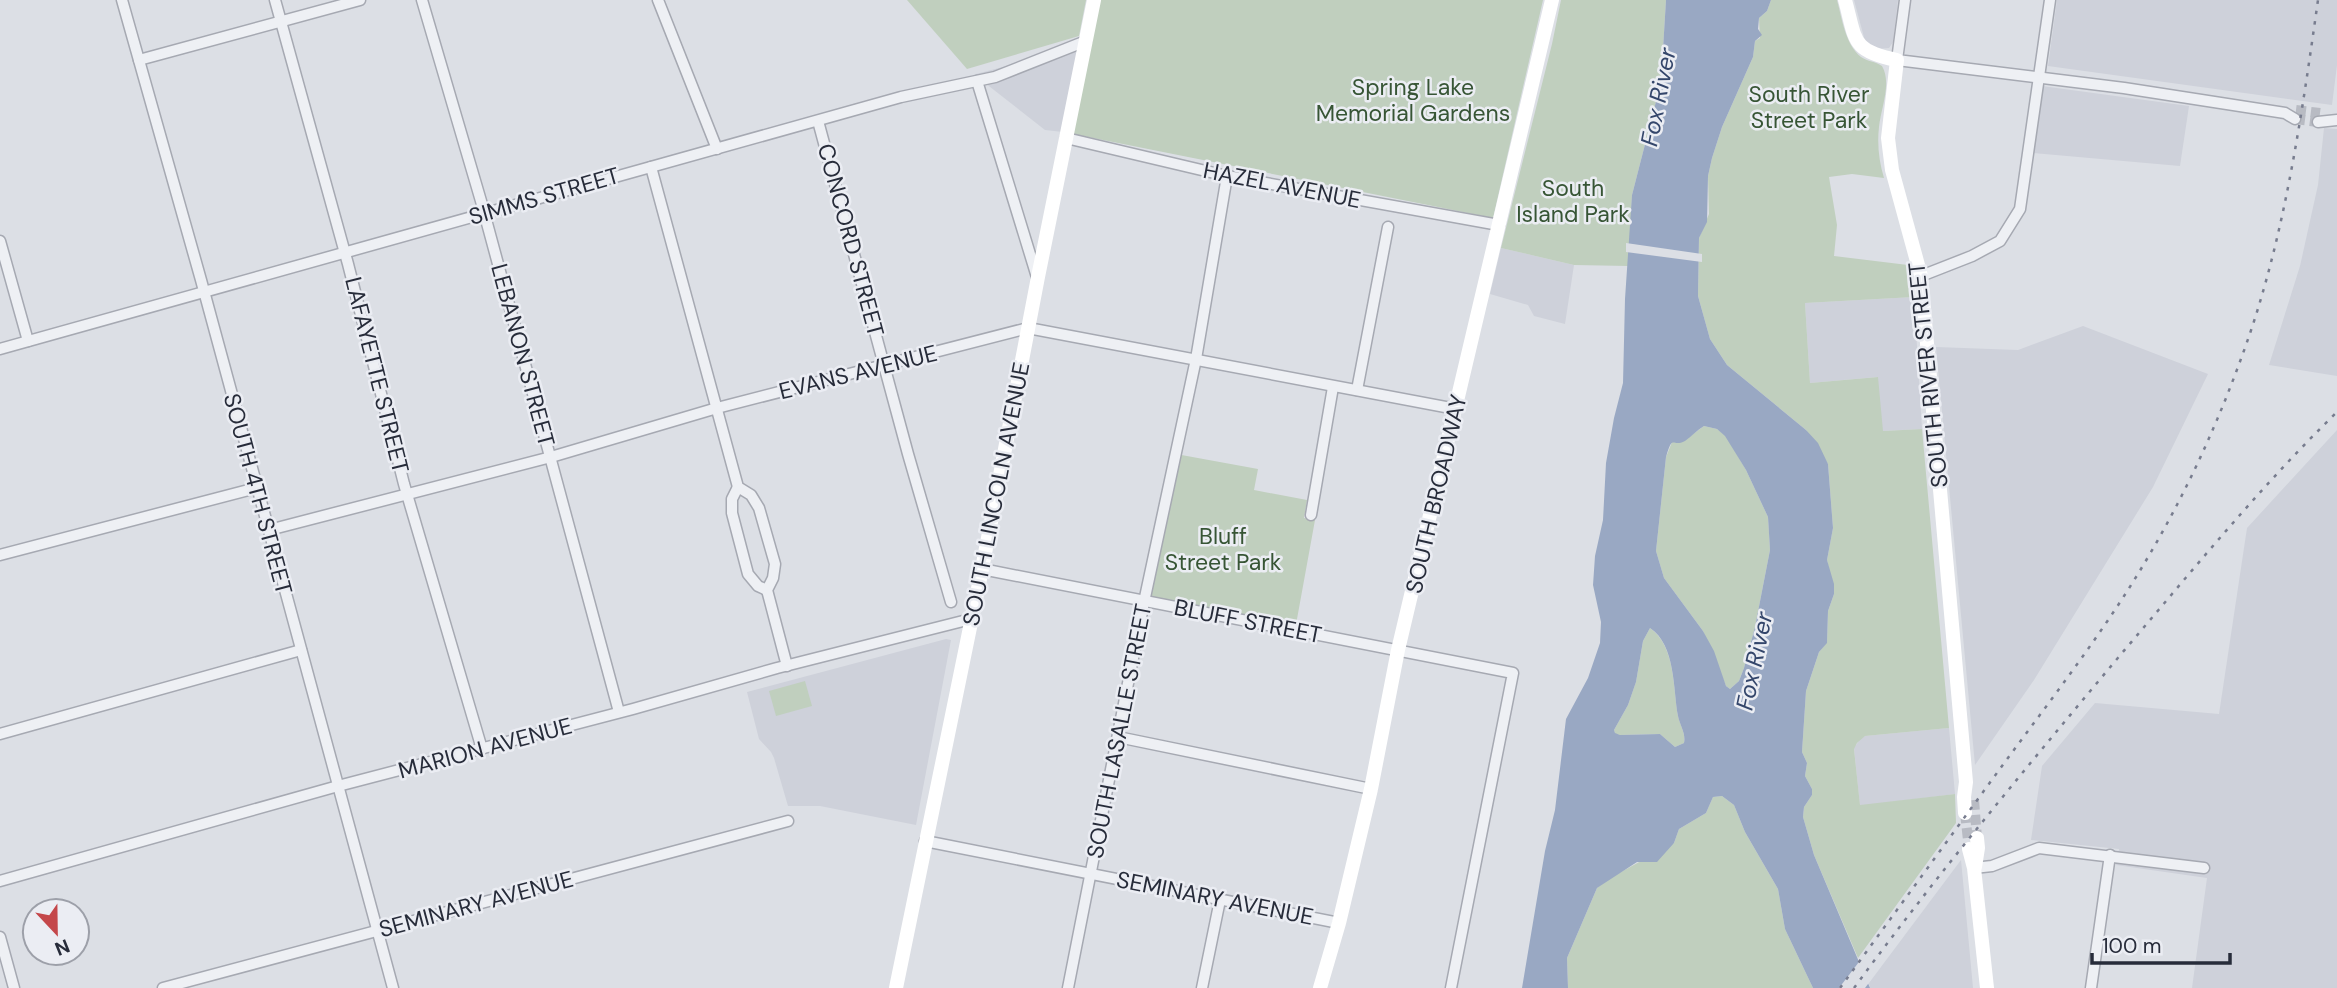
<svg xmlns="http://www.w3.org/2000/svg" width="2337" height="988" viewBox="0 0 2337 988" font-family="'DM Sans',sans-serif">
<rect width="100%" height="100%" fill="#dcdfe5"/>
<!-- built -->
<g fill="#ced1da">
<polygon points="1854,0 1898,0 1893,42 1889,48 1876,49 1865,41"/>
<polygon points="2057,0 2337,0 2337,65 2332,105 2048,66"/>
<polygon points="1082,46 1063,132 1045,130 976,76 976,74"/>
<polygon points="2042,86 2189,106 2180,166 2033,153"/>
<polygon points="2324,128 2337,129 2337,376 2269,365 2300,266 2318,185"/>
<polygon points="1501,248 1574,265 1565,324 1534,316 1528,305 1490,294"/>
<polygon points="1914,297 1922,429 1882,431 1877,377 1810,383 1805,303"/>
<polygon points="2083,326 2208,374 2153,487 2034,680 1975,765 1936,347 2018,350"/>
<polygon points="2337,430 2337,988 2192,988 2207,878 2116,865 2119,849 2031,840 2042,766 2095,703 2219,714 2247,528"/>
<polygon points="946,639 951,640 916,825 820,806 788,806 774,758 771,752 759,739 747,692"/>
<polygon points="1949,728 1955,794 1860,806 1854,748 1861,738 1865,736"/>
<polygon points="1961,860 1973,988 1870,988 1869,983"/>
</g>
<!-- green -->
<g fill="#c0cfbe">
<polygon points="907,0 1086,0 1079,36 967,69"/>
<polygon points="1099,0 1543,0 1493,218 1073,134"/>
<polygon points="1561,0 1666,0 1661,82 1632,195 1629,266 1574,265 1501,248 1552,44"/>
<path d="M1771,0H1837C1842,18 1845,44 1861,57C1868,62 1875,61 1882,66C1892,83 1881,108 1879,127C1877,144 1879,162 1884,178L1852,174L1829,177L1837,225L1834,256L1908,265L1914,297L1805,303L1810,383L1878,377L1883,431L1922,429L1949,728L1865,736L1857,743L1854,749L1860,805L1955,794L1956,823L1858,958L1814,855L1803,817L1804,807L1812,795V789L1805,776L1807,763L1802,752L1806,691L1819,652L1827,642L1828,611L1834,594L1827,560L1833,528L1828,464L1806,430L1727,365L1710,339L1698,296L1699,238L1709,214L1708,176L1712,158L1722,127L1753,57L1755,41L1760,38L1759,18L1767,11Z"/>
<polygon points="1704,426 1717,429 1726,436 1746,470 1768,517 1770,550 1755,627 1744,668 1739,681 1730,689 1726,686 1703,631 1664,578 1656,551 1666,457 1672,442 1685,440"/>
<polygon points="1176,454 1258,469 1254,490 1307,500 1304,518 1315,520 1295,630 1144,602"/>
<path d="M1650,628C1676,646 1673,690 1678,716C1680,726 1686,733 1684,743L1675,747L1660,734L1620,735L1615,734L1614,730L1628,705L1636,682L1643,641Z"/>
<polygon points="805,681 812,706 776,716 769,691"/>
<polygon points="1722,796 1734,805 1745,832 1778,889 1785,929 1813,988 1568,988 1567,958 1597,888 1610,878 1674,843 1679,829 1706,813 1713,797"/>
</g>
<!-- water -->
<path fill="#99a8c3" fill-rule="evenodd" d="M1666,0H1771L1767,11L1759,18L1758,29L1762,35L1755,41L1753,57L1722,127L1712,158L1708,176L1707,222L1699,238L1698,296L1710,339L1727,365L1806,430L1818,443L1828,464L1833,528L1827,560L1834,584V594L1828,611L1827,643L1819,652L1806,691L1802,752L1807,763L1805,776L1812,789V795L1804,807L1803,817L1814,855L1870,988H1813L1785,929L1778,889L1745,832L1734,805L1722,796L1713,797L1706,813L1679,829L1674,843L1657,862H1637L1597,888L1567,958L1568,988H1522L1545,851L1555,810L1566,719L1588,678L1600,643L1601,622L1593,585L1595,556L1603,520L1606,463L1614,418L1623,383L1625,299L1632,195L1661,82ZM1704,426L1717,429L1725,436L1746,470L1768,517L1770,550L1755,627L1744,668L1739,681L1730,689L1726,686L1714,651L1703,631L1664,578L1656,551L1666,457C1673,433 1672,448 1685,441C1691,437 1697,430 1704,426ZM1650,628C1676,645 1673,690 1678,716C1680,726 1686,733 1684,743L1675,747L1660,734L1620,735L1615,733L1614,730L1628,705L1636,682L1643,641Z"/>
<!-- pier -->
<g fill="#dcdfe5">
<polygon points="1626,243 1702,254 1702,262 1626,252"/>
<polygon points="1862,958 1871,980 1865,988 1839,988"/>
</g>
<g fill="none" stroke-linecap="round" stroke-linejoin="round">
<!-- street-tunnel -->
<g stroke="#b8bbc3" stroke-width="10" stroke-dasharray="10 5" stroke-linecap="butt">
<polyline points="2296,110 2320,113"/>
<polyline points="2295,119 2318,122"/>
<polyline points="1974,800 1977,838"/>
<polyline points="1965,813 1969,849"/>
</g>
<defs>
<g id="street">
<polyline points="122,0 201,280 393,988"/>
<polyline points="275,0 348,264 404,484 482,749"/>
<polyline points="422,0 481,201 619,712"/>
<polyline points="658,0 717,149"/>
<polyline points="1905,0 1897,60 2124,88 2285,113 2295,119"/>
<polyline points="139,60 360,0"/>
<polyline points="977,81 1037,277"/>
<polyline points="818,121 908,454 951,602"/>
<polyline points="2318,122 2337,120"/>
<polyline points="1066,138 1227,176 1499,225"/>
<polyline points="651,167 738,487 751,495 759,508 775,564 773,578 767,590 787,666"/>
<polyline points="0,241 28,341"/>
<polyline points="1921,276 1972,256 2000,241 2020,209 2050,0"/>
<polyline points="0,349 901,97 995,77 1086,41"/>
<polyline points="1357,390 1388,227"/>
<polyline points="738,487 732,499 732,513 748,574 758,586 767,590"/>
<polyline points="1311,515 1333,387"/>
<polyline points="269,530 551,457 717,408 1028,328 1456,409"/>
<polyline points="0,555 256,488"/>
<polyline points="982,569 1513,673 1451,988"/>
<polyline points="0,734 301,650"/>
<polyline points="1118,737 1371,789"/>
<polyline points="925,841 1339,923"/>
<polyline points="1974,868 1992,866 2039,848 2204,868"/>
<polyline points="0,881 338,786 633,709 777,668 971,619"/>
<polyline points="0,937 14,988"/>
<polyline points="163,988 788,821"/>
<polyline points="1068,988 1144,602 1196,359 1227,176"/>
<polyline points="1202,988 1220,900"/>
<polyline points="2091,988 2110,855"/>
</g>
</defs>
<!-- street casing -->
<use href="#street" stroke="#a6a9b2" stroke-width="13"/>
<!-- street -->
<use href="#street" stroke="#eef0f4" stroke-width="10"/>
<!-- secondary -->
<g stroke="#fff" stroke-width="14">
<path d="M1845,0C1856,40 1851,51 1897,60L1888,138L1892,170L1921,276L1966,782L1964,797L1965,813"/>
<polyline points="1969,849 1974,868 1987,988"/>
<polyline points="1975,867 1978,848 1977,838"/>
<polyline points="896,988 982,569 1038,277 1094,0"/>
<polyline points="1320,988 1339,923 1371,789 1398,650 1552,0"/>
</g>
<!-- rail -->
<g stroke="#777c8e" stroke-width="2.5" stroke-dasharray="3.5 7" stroke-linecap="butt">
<path d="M1840,988C1894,914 1948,840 2002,766C2044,709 2088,652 2126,593C2174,518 2212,439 2242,356C2284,242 2301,120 2318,0"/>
<path d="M1854,988C1939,872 2030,763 2122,653C2192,571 2260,487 2337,412"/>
</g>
</g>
<g text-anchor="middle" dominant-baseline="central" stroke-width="5" stroke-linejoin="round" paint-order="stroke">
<!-- park labels -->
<g font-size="23" fill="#375535" stroke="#ebedf3">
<text x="1413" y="87">Spring Lake<tspan x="1413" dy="26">Memorial Gardens</tspan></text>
<text x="1809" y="94">South River<tspan x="1809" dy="26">Street Park</tspan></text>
<text x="1573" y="188">South<tspan x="1573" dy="26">Island Park</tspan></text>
<text x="1223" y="536">Bluff<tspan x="1223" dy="26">Street Park</tspan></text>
</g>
<!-- street labels -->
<g font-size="23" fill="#272c3a" stroke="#ebedf3">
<text transform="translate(1282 185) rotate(11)">HAZEL AVENUE</text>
<text transform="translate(544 196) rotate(-16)">SIMMS STREET</text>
<text transform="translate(851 240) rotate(75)">CONCORD STREET</text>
<text transform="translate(523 355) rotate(75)">LEBANON STREET</text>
<text transform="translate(858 372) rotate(-14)">EVANS AVENUE</text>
<text transform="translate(377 375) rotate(76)">LAFAYETTE STREET</text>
<text transform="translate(1928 375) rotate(-96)">SOUTH RIVER STREET</text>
<text transform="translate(258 494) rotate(75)">SOUTH 4TH STREET</text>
<text transform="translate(996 494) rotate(-79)">SOUTH LINCOLN AVENUE</text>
<text transform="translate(1436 494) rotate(-77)">SOUTH BROADWAY</text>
<text transform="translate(1248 621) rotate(11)">BLUFF STREET</text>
<text transform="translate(1119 731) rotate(-79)">SOUTH LASALLE STREET</text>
<text transform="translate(485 748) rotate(-15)">MARION AVENUE</text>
<text transform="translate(1215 898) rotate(11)">SEMINARY AVENUE</text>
<text transform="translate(476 904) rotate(-15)">SEMINARY AVENUE</text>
</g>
<!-- water labels -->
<g font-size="24" font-style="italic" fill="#34466b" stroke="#ebedf3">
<text transform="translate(1658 97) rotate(-79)">Fox River</text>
<text transform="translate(1754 661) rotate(-78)">Fox River</text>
</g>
</g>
<!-- north arrow -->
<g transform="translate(56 932) rotate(158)"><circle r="33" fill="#ebedf3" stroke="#9da0a9" stroke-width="2"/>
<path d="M0-5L12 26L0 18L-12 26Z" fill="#c4474a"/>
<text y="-10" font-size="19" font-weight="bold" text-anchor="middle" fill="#272c3a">N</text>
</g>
<!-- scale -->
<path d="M2092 953v10h138v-10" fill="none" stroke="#272c3a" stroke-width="3.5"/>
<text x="2102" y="953" font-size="21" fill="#272c3a" stroke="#ebedf3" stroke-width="5" paint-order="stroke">100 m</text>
</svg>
